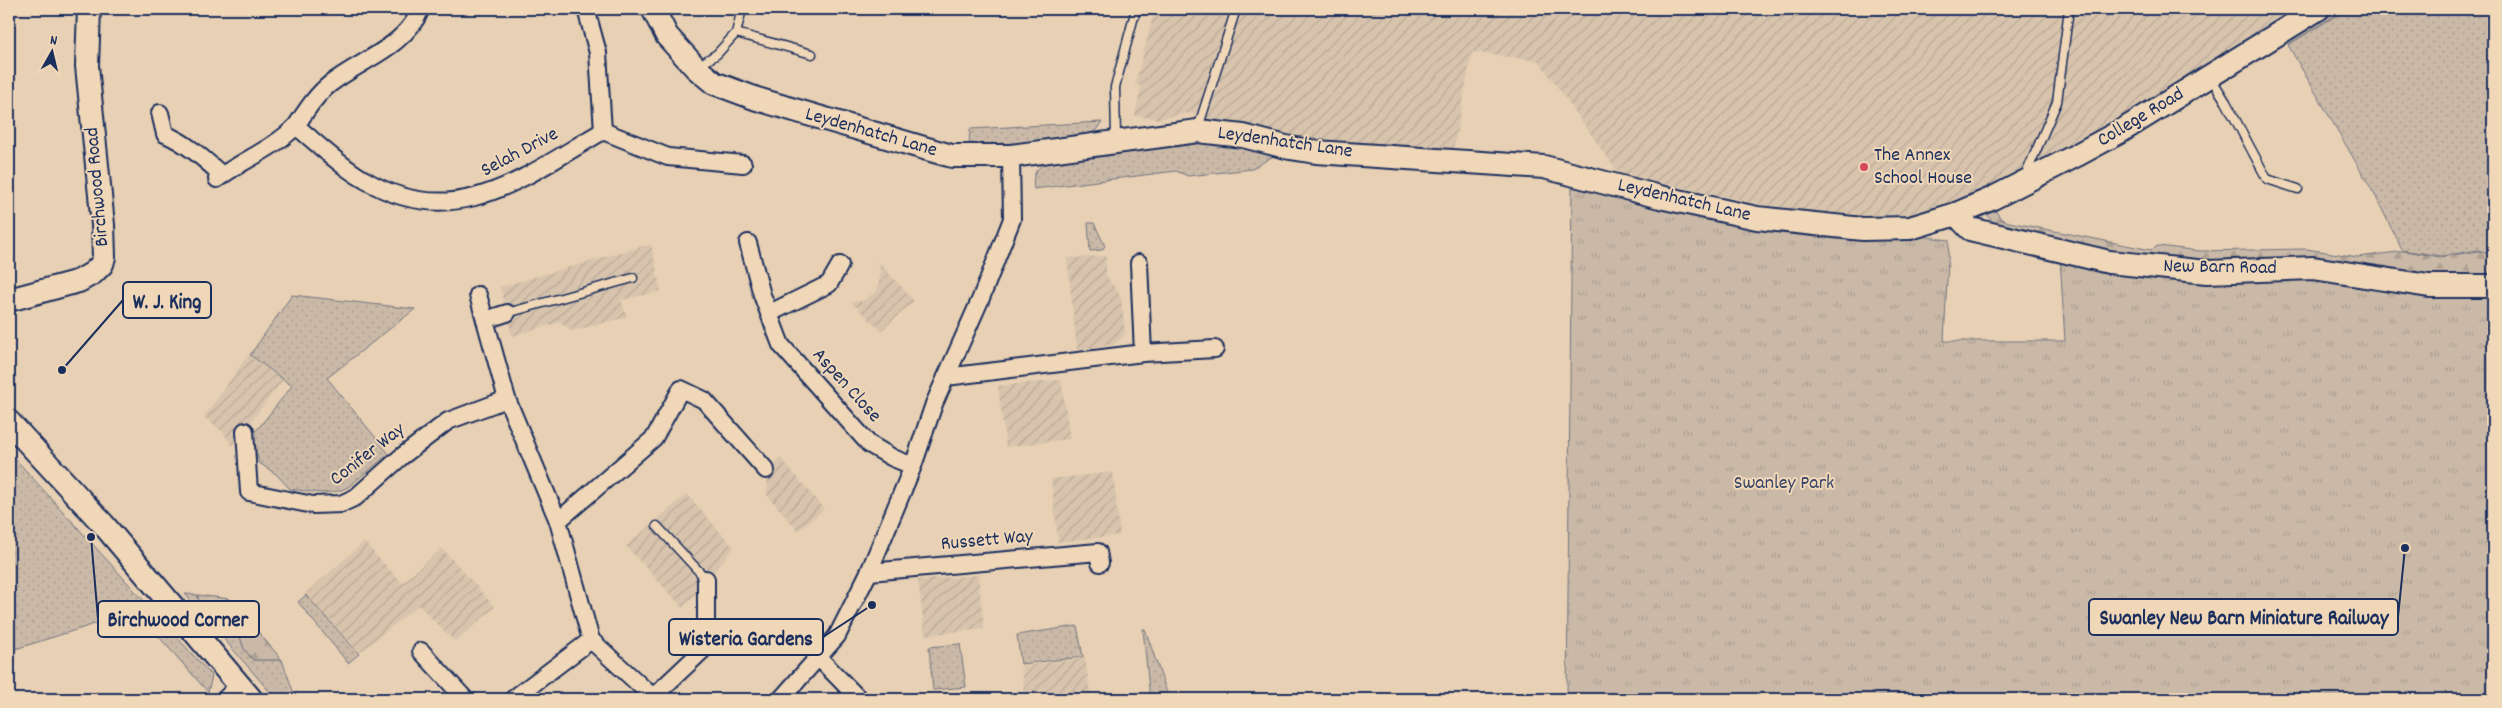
<svg xmlns="http://www.w3.org/2000/svg" width="2502" height="708" viewBox="0 0 2502 708" font-family="Dekko,sans-serif">
<defs>
<pattern id="industrial-furrows" width="10" height="10" patternUnits="userSpaceOnUse" patternTransform="scale(1.25)"><rect width="10" height="10" fill="#d8c4ad"/><path d="M-1 1l2-2M0 10L10 0M9 11l2-2" fill="none" stroke="#b9a997"/></pattern>
<pattern id="grass-dots" width="8" height="8" patternUnits="userSpaceOnUse" patternTransform="scale(1.25)"><rect width="8" height="8" fill="#cab9a7"/><path d="M2 2h.1M6 6h.1" fill="none" stroke="#ad9f92" stroke-width="1.8" stroke-linecap="round"/></pattern>
<pattern id="forest-firs" width="22" height="20" patternUnits="userSpaceOnUse" patternTransform="scale(1.25)"><rect width="22" height="20" fill="#cab9a7"/><path d="M5 1l3.5 6h-7zM16 11l3.5 6h-7z" fill="#ad9f92"/></pattern>
<pattern id="park-tufts" width="24" height="20" patternUnits="userSpaceOnUse" patternTransform="scale(1.25)"><rect width="24" height="20" fill="#cab9a7"/><path d="M3 7l-1-3M5 7V3M7 7l1-3M15 17l-1-3M17 17v-4M19 17l1-3" fill="none" stroke="#ad9f92"/></pattern>
</defs>
<rect width="100%" height="100%" fill="#e7d0b3"/>
<filter id="ink" filterUnits="userSpaceOnUse"><feTurbulence type="fractalNoise" baseFrequency=".02" numOctaves="2"/><feDisplacementMap in="SourceGraphic" scale="10" xChannelSelector="R" yChannelSelector="G"/><feConvolveMatrix kernelMatrix="1 2 1 2 8 2 1 2 1" color-interpolation-filters="sRGB"/></filter>
<g filter="url(#ink)">
<!-- industrial -->
<g fill="url(#industrial-furrows)">
<polygon points="1155,9 2297,9 2108,128 1982,195 1903,218 1792,211 1619,174 1539,61 1472,52 1453,153 1313,146 1264,136 1190,113 1157,119 1135,116 1141,86 1135,85"/>
<polygon points="651,244 661,291 621,300 627,317 572,331 560,322 512,336 500,287"/>
<polygon points="1106,256 1106,275 1121,297 1125,332 1121,339 1113,345 1077,350 1067,258"/>
<polygon points="877,260 914,301 881,331 851,302 863,301 877,291 881,272"/>
<polygon points="248,355 283,380 232,446 223,432 204,417"/>
<polygon points="1061,380 1070,439 1006,447 998,386"/>
<polygon points="780,457 824,509 798,531 767,495 768,475"/>
<polygon points="1113,472 1120,535 1058,542 1051,479"/>
<polygon points="687,494 734,548 683,608 626,546"/>
<polygon points="364,542 402,583 442,548 495,607 455,642 419,605 359,653 306,593"/>
<polygon points="978,575 984,629 925,635 918,580"/>
<polygon points="1085,658 1091,699 1025,699 1022,666"/>
</g>
<!-- grass -->
<g fill="url(#grass-dots)" stroke="#727482">
<polygon points="2347,9 2493,9 2493,254 2478,250 2441,256 2402,250 2376,197 2288,45"/>
<polygon points="1102,122 1096,130 1078,140 988,148 969,146 970,129"/>
<path d="M1190,138L1283,150L1252,169L1188,176L1176,171L1034,189C1031,169 1040,167 1054,157Z"/>
<polygon points="1088,223 1094,223 1105,246 1102,250 1090,251"/>
<polygon points="292,295 415,309 327,378 389,454 348,487 339,491 322,493 290,489 276,474 259,463 252,436 292,386 250,355"/>
<polygon points="9,452 212,676 208,692 136,611 9,651"/>
<polygon points="185,594 198,595 199,604 221,624 236,624 244,649 253,660 282,660 293,691 291,699 276,699"/>
<polygon points="306,595 359,654 348,663 298,602"/>
<polygon points="1077,626 1083,657 1021,664 1017,635"/>
<polygon points="1143,629 1145,629 1169,699 1150,699"/>
<polygon points="960,644 966,687 933,690 929,647"/>
</g>
<!-- forest -->
<g fill="url(#forest-firs)" stroke="#727482">
<polygon points="2330,9 2346,9 2289,44 2283,35"/>
<polygon points="2003,201 1995,210 2001,219 2009,222 2151,250 2158,246 2200,251 2306,249 2358,257 2405,251 2440,257 2478,251 2493,255 2493,279 2185,267 2121,256 1996,225 1988,216 1991,207"/>
<polygon points="198,595 230,599 282,660 253,660 244,649 236,624 222,624 199,604"/>
</g>
<!-- park -->
<polygon fill="url(#park-tufts)" stroke="#727482" points="1572,183 1702,217 1832,238 1913,235 1949,240 1944,341 2065,341 2060,257 2284,273 2493,295 2493,699 1567,699"/>
<g fill="none" stroke-linecap="round" stroke-linejoin="round">
<defs>
<g id="lane">
<polyline points="736,33 812,54"/>
<polyline points="698,66 717,54 736,33 742,9"/>
<polyline points="2211,78 2226,102 2267,179 2298,189"/>
<polyline points="1198,128 1236,9"/>
<polyline points="1116,139 1115,87 1136,9"/>
<polyline points="2026,174 2057,102 2069,9"/>
<polyline points="507,313 633,278"/>
<polyline points="657,526 706,579"/>
</g>
<g id="street">
<path d="M421,9C404,48 362,59 330,84C316,95 306,111 296,126C318,144 340,166 365,180C456,234 525,176 603,131L668,157L743,164"/>
<polyline points="586,9 598,53 603,131"/>
<path d="M160,113L165,134C188,144 204,159 222,175"/>
<path d="M217,179C243,160 273,149 296,126"/>
<polyline points="748,243 762,295 781,345 869,444 893,458 913,466"/>
<polyline points="1139,263 1143,353"/>
<polyline points="478,295 485,320"/>
<polyline points="507,313 485,320 507,399 558,521 591,640 655,699"/>
<polyline points="770,313 829,284 840,265"/>
<polyline points="946,377 1143,353 1215,349"/>
<polyline points="245,431 249,492 313,505 341,504 356,497 401,457 448,421 507,399"/>
<polyline points="558,521 654,438 681,389 704,400 766,470"/>
<polyline points="869,572 1098,552 1100,563"/>
<polyline points="421,651 465,699"/>
<polyline points="818,657 859,699"/>
<polyline points="653,697 706,647 706,579"/>
<polyline points="225,699 239,685"/>
<polyline points="513,699 591,640"/>
<polyline points="781,699 837,636 869,572 913,466 934,404 981,298 1012,219 1011,156"/>
</g>
<g id="secondary">
<polyline points="653,9 667,36 696,68 714,83 757,99 941,153 952,156 1011,156 1198,131 1243,136 1290,148 1316,152 1544,167 1660,197 1757,218 1863,229 1910,228 1956,214 1991,199 2077,155 2123,130 2318,9"/>
<polyline points="1956,214 1970,229 2109,262 2207,272 2313,268 2429,286 2493,286"/>
<polyline points="9,300 79,281 93,273 102,264 104,257 103,225 87,66 89,9"/>
<polyline points="9,422 103,524 251,699"/>
</g>
</defs>
<!-- lane casing -->
<use href="#lane" stroke="#1b2f5e" stroke-width="11"/>
<!-- street casing -->
<use href="#street" stroke="#1b2f5e" stroke-width="20"/>
<!-- secondary casing -->
<use href="#secondary" stroke="#1b2f5e" stroke-width="26"/>
<!-- lane -->
<use href="#lane" stroke="#f0d7b7" stroke-width="8"/>
<!-- street -->
<use href="#street" stroke="#f0d7b7" stroke-width="16"/>
<!-- secondary -->
<use href="#secondary" stroke="#f0d7b7" stroke-width="22"/>
</g>
</g>
<!-- markers -->
<circle fill="#d1495b" stroke="#f0d7b7" stroke-width="2" cx="1864" cy="167" r="5"/>
<g text-anchor="middle" dominant-baseline="central" stroke-width="4" stroke-linejoin="round" paint-order="stroke">
<!-- street labels -->
<g font-size="20" fill="#1b2f5e" stroke="#f0d7b7">
<text transform="translate(2141 118) rotate(-31)">College Road</text>
<text transform="translate(871 133) rotate(16)">Leydenhatch Lane</text>
<text transform="translate(1285 143) rotate(8)">Leydenhatch Lane</text>
<text transform="translate(520 153) rotate(-28)">Selah Drive</text>
<text transform="translate(98 187) rotate(-95)">Birchwood Road</text>
<text transform="translate(1684 201) rotate(13)">Leydenhatch Lane</text>
<text transform="translate(2220 268) rotate(1)">New Barn Road</text>
<text transform="translate(846 386) rotate(48)">Aspen Close</text>
<text transform="translate(368 455) rotate(-38)">Conifer Way</text>
<text transform="translate(987 541) rotate(-5)">Russett Way</text>
</g>
<!-- poi labels -->
<g font-size="20" fill="#1b2f5e" stroke="#f0d7b7" text-anchor="start">
<text x="1874" y="156">The Annex<tspan x="1874" dy="23">School House</tspan></text>
</g>
<!-- park labels -->
<g font-size="20" fill="#354469" stroke="#f0d7b7">
<text x="1784" y="484">Swanley Park</text>
</g>
</g>
<!-- callouts -->
<path fill="none" stroke="#1b2f5e" stroke-width="2" d="M62 370L123 300M2405 548L2398 617M91 537L98 619M872 605L823 637"/>
<g fill="#1b2f5e" stroke="#f0d7b7" stroke-width="2">
<circle cx="62" cy="370" r="5"/>
<circle cx="2405" cy="548" r="5"/>
<circle cx="91" cy="537" r="5"/>
<circle cx="872" cy="605" r="5"/>
</g>
<g fill="#f0d7b7" stroke="#1b2f5e" stroke-width="2">
<rect x="123" y="282" width="88" height="36" rx="5"/>
<rect x="2089" y="599" width="309" height="36" rx="5"/>
<rect x="98" y="601" width="161" height="36" rx="5"/>
<rect x="669" y="619" width="154" height="36" rx="5"/>
</g>
<g font-size="21" text-anchor="middle" font-weight="bold" fill="#1b2f5e">
<text x="167" y="308">W. J. King</text>
<text x="2244" y="624">Swanley New Barn Miniature Railway</text>
<text x="178" y="626">Birchwood Corner</text>
<text x="746" y="645">Wisteria Gardens</text>
</g>
<!-- margin -->
<rect width="2502" height="708" fill="none" stroke="#f0d7b7" stroke-width="30"/>
<rect x="15" y="15" width="2472" height="678" fill="none" stroke="#1b2f5e" stroke-width="2" filter="url(#ink)"/>
<!-- north arrow -->
<g transform="translate(52 52) rotate(8)" stroke="#f0d7b7" stroke-width="4" paint-order="stroke">
<path d="M0-4L9 19L0 12L-9 19Z" fill="#1b2f5e"/>
<text y="-8" font-size="14" font-weight="bold" text-anchor="middle" fill="#1b2f5e">N</text>
</g>
</svg>
